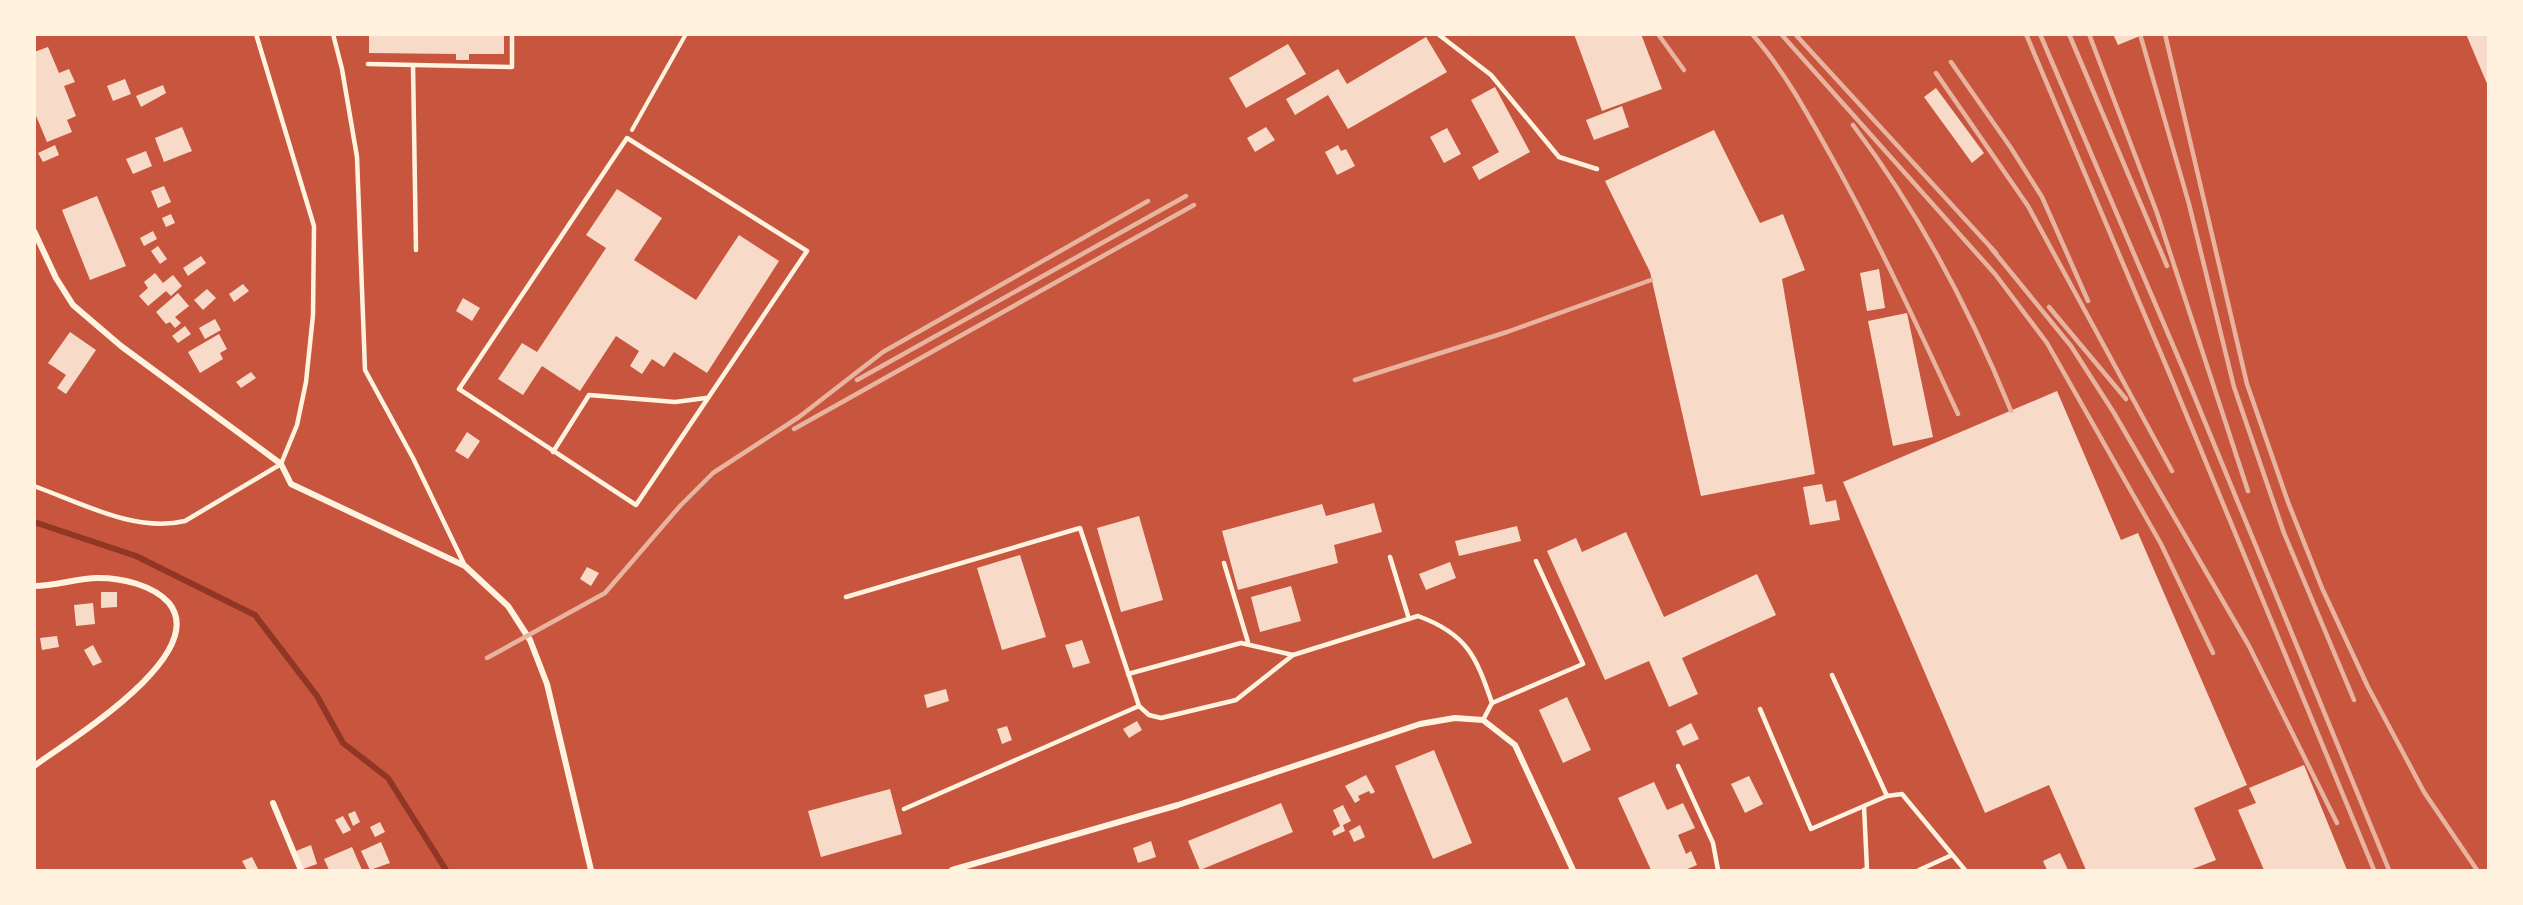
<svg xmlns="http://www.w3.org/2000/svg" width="2523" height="905" viewBox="0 0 2523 905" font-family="'Crimson Pro',serif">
<rect width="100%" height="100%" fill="#c8553d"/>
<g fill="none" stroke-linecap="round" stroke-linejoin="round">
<!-- stream -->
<polyline stroke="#8f3625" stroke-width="6" points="34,522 136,556 255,615 317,696 343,743 388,778 446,870"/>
</g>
<!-- building -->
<g fill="#f7dbc8">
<polygon points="369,34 504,34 504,54 469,54 469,60 456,60 456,54 369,53"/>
<polygon points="1574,34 1641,34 1662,89 1602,111"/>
<polygon points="2113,34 2139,34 2140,36 2118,45"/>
<polygon points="2466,34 2488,34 2488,86"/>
<polygon points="1426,37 1447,72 1348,129 1328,95 1295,115 1286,99 1338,69 1347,84"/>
<polygon points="1288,44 1306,74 1246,108 1229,78"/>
<polygon points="48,47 59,73 69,69 75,82 64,86 76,116 67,120 72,132 47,142 34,111 34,52"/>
<polygon points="125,79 131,94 113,101 107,86"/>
<polygon points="163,85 166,93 141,107 136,96"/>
<polygon points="1495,87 1530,152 1479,180 1472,167 1499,152 1471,100"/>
<polygon points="1936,88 1984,153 1972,163 1924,97"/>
<polygon points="1622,106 1629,127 1594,140 1586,120"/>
<polygon points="182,127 192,151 164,162 155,138"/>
<polygon points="1266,127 1275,140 1255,152 1247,138"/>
<polygon points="1447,128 1461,154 1444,163 1430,137"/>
<polygon points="1714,130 1760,223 1783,214 1805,270 1782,279 1815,474 1701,496 1650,272 1605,181"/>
<polygon points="55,145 59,155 43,162 38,153"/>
<polygon points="1338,145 1341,151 1346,149 1355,166 1337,175 1325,152"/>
<polygon points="146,151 152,166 133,174 126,159"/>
<polygon points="164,186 171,202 158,208 151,191"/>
<polygon points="617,189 662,218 634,260 696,300 739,235 779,261 707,373 674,352 664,367 652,359 642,374 630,366 639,351 616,336 580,391 542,366 523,395 498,379 522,343 537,352 606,248 586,235"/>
<polygon points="97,196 126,266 90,280 62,210"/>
<polygon points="171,214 175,223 166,227 162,218"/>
<polygon points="153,231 157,239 144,246 140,238"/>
<polygon points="158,246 167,259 160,264 151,251"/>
<polygon points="201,256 206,263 188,276 183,268"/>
<polygon points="1879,269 1885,308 1867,311 1860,273"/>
<polygon points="155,273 163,283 173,275 182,286 171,296 166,291 148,306 139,296 148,288 144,282"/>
<polygon points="243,284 249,291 234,302 229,294"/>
<polygon points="207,289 216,298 203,310 194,300"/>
<polygon points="178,293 189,306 175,317 181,323 175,328 170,322 166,324 156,312"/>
<polygon points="463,298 480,308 472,321 456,311"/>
<polygon points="1907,313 1933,437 1893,446 1868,321"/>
<polygon points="215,319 221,330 205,339 199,328"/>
<polygon points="185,326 191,334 178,343 172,336"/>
<polygon points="70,332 96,350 66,394 57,388 66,375 48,363"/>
<polygon points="219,334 227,349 220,353 223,359 200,373 188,352"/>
<polygon points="251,372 256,378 241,388 236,382"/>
<polygon points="2057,391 2121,540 2138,533 2247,785 2194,808 2216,860 2190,870 2086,870 2049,785 1985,813 1843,482"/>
<polygon points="467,432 480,441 468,459 455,451"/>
<polygon points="1822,484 1826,502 1836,500 1840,520 1810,525 1803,487"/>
<polygon points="1374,503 1382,532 1334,545 1338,563 1238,590 1222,531 1322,504 1326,516"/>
<polygon points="1139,516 1163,600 1121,612 1097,528"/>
<polygon points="1517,526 1521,541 1459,556 1455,541"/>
<polygon points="1626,532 1664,617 1757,574 1776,615 1682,658 1698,694 1669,707 1649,661 1605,680 1547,551 1576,538 1582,552"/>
<polygon points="1020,555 1046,637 1002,650 977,568"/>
<polygon points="1450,562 1456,578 1426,590 1419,574"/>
<polygon points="587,567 599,573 591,586 580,579"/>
<polygon points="1291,586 1301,621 1260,632 1251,597"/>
<polygon points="101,592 117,592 117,607 101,608"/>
<polygon points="93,603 95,624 76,626 74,605"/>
<polygon points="57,636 59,647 42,650 40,638"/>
<polygon points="1082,640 1090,663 1073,668 1065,645"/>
<polygon points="93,645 102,662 93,666 84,650"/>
<polygon points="946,689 949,701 927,708 924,695"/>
<polygon points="1567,697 1591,750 1563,763 1539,710"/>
<polygon points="1137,721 1142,730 1129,738 1123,729"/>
<polygon points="1691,723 1699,739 1683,746 1676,731"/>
<polygon points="1007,726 1012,740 1002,744 997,729"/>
<polygon points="1434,750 1472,843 1433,859 1395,766"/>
<polygon points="2304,765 2347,870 2264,870 2238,810 2256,803 2249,788"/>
<polygon points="1366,775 1375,792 1371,794 1369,791 1358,796 1360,800 1355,803 1345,786"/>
<polygon points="1749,776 1763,804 1745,813 1731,784"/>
<polygon points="1654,782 1667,810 1683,803 1695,828 1678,835 1686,854 1691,851 1697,865 1685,870 1651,870 1618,798"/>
<polygon points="890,789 902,834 821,857 808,811"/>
<polygon points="1281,803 1293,832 1200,870 1188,841"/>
<polygon points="1343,805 1351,821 1343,825 1345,831 1334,836 1332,831 1340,826 1333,810"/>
<polygon points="355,811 360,822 353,826 348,814"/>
<polygon points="343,816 351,830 343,834 335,820"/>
<polygon points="380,822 385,832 375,837 370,827"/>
<polygon points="1360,825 1365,837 1354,842 1349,831"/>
<polygon points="1151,841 1156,857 1138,863 1133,848"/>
<polygon points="381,842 390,863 370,870 361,851"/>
<polygon points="311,845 317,864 303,869 296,851"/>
<polygon points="352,847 362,870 329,870 324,859"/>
<polygon points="2060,853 2068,870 2047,870 2043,861"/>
<polygon points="252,857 258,869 247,870 242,861"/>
</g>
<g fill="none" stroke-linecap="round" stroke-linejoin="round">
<!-- path -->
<polyline stroke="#fff3e0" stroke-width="4" points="632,130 686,34"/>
<!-- service -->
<g stroke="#fff3e0" stroke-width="4.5">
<polyline points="333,34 342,69 357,157 365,370 413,458 465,566"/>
<polyline points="1438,34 1491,75 1559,157 1597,169"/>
<polyline points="368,64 512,67 512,34"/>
<polyline points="413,65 416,250"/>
<polygon points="627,138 807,251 636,505 459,389"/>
<polyline points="553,452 589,395 675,402 706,398"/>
<path d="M34,486C81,503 136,533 185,521L281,464L297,425L306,382L313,315L314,226L256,34"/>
<polyline points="1390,557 1409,619"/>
<polyline points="1224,563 1248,642"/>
<path d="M846,597L1080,528L1139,706L1149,715L1161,718L1236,700L1293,655L1418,616C1467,634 1476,656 1492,703"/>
<polyline points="1128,674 1241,643 1293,655"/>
<polyline points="1832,675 1887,796 1902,794 1965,870"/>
<polyline points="1760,709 1811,829 1887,796"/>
<polyline points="1483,720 1492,703 1583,664 1536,561"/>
<polyline points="1678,766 1713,843 1718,870"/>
<polyline points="1864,806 1867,869 1864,870"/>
<polyline points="904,809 1139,706"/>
<polyline points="1919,870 1952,855"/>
</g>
<!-- minor -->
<g stroke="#fff3e0" stroke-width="6">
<polyline points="34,231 56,278 73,305 121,346 281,464 291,484 465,566 508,606 530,640 547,684 591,870"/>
<path d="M34,586C56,586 77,578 98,578C122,578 153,585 169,603C211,655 68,741 34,766"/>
<polyline points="273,803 301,870"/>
<polyline points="952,870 1178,805 1420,724 1455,718 1483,720 1515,745 1573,870"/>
</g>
<!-- rail -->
<g stroke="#e9b49f" stroke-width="4.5">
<polyline points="1658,34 1684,70"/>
<path d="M1752,34C1784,70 1808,115 1831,156C1878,240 1918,327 1958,414"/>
<polyline points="1781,34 1995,274 2047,343 2161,544 2213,653"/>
<polyline points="1795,34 1996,253"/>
<polyline points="2026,34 2170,375 2374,870"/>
<polyline points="2040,34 2184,371 2389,870"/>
<polyline points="2069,34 2167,266"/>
<polyline points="2089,34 2157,213 2248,491"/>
<polyline points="2140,34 2189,204 2234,387 2284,533 2354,700"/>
<polyline points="2165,34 2247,384 2288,502 2322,588 2368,687 2424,792 2477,870"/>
<polyline points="1951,62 2011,148 2042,197 2088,301"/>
<polyline points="1936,73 2028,206 2172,471"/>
<path d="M1853,125C1919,212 1970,310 2011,411"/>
<polyline points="1991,248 2071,346 2114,413 2249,646 2337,823"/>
<polyline points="2049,307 2126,399"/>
<polyline points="857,380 1186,196"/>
<polyline points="1355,380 1507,332 1651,280"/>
<polyline points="794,429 1194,205"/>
<polyline points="487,658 605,593 680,506 713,473 799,417 883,352 1148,201"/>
</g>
</g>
<!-- border -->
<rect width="2523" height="905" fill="none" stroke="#fff3e0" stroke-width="72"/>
</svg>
